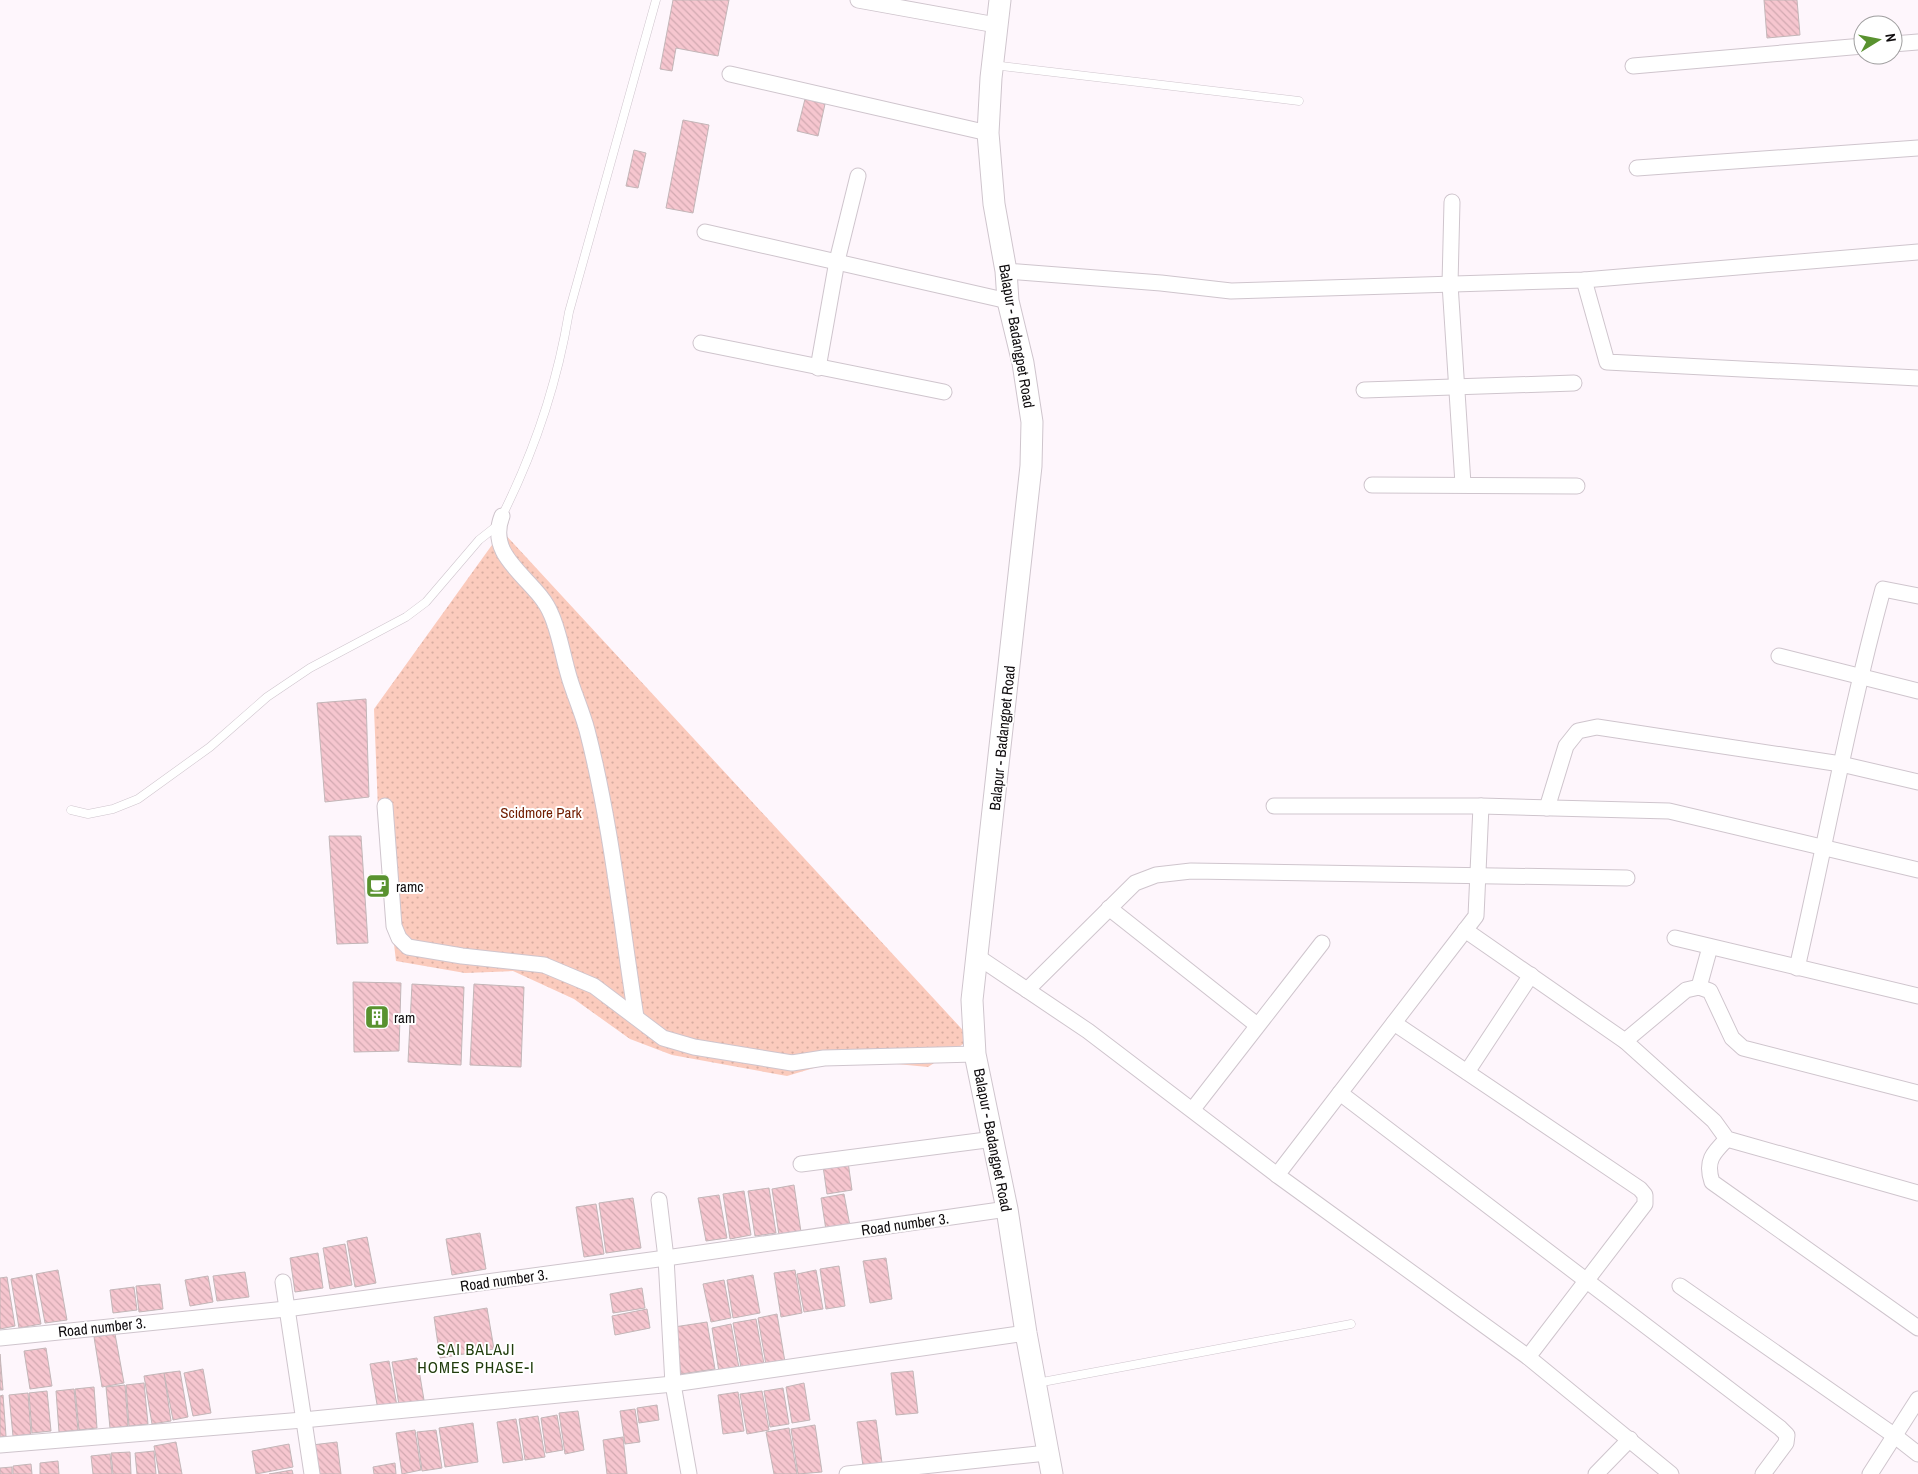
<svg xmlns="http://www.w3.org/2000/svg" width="1918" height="1474" viewBox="0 0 1918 1474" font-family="'Archivo Narrow',sans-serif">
<defs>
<pattern id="park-dots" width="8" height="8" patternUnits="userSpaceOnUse" patternTransform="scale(1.25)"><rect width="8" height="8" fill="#fbcbbd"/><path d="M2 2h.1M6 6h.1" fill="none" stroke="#d6ada1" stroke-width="1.8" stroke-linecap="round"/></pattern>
<pattern id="building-back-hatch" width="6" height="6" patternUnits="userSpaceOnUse" patternTransform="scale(1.25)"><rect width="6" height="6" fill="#f6c6cf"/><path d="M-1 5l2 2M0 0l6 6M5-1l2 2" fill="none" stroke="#d2a9b1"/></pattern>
</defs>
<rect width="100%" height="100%" fill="#fef6fc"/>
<!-- park -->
<polygon fill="url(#park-dots)" points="502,531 971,1039 928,1067 844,1059 787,1076 672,1055 630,1039 574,999 513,971 465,973 396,961 378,809 374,709"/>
<!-- building -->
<g fill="url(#building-back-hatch)" stroke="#c3b6b8">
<polygon points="673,0 729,0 718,56 676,48 672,71 660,69"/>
<polygon points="1764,0 1797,0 1800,35 1767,38"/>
<polygon points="805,99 825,104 818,136 797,131"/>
<polygon points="683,120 709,125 693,213 666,208"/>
<polygon points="634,150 646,153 638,188 626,186"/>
<polygon points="366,699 369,797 325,802 317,703"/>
<polygon points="329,836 361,836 368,943 337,944"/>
<polygon points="353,982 401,983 399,1051 354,1052"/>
<polygon points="412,984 464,987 461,1065 408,1062"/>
<polygon points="474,984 524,987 521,1067 470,1065"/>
<polygon points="848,1162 852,1190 827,1194 823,1166"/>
<polygon points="794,1185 801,1232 779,1235 772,1189"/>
<polygon points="769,1188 776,1233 755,1236 748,1191"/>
<polygon points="744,1191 751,1235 730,1239 723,1194"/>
<polygon points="844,1194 850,1226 826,1230 821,1198"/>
<polygon points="719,1195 727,1238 706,1241 698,1198"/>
<polygon points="633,1198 641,1248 606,1253 599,1203"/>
<polygon points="596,1204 604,1254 584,1257 576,1207"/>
<polygon points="480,1233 486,1269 452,1275 446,1239"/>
<polygon points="367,1237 376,1283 355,1287 347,1241"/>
<polygon points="345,1244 352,1285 330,1289 323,1248"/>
<polygon points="318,1253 323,1288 295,1292 290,1258"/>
<polygon points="886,1258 892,1299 870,1303 863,1261"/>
<polygon points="839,1266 845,1306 826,1309 820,1269"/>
<polygon points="58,1270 67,1320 45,1323 36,1274"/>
<polygon points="795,1270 802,1313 781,1317 774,1273"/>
<polygon points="816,1270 823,1309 804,1312 797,1274"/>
<polygon points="245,1272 249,1297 217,1301 213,1276"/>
<polygon points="32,1275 41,1324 19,1328 11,1279"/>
<polygon points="753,1275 760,1313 733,1318 727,1280"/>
<polygon points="208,1276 213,1302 190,1306 185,1280"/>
<polygon points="7,1277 15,1326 0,1329 0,1278"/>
<polygon points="724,1280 731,1318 711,1322 703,1284"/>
<polygon points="160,1284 163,1309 139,1312 136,1286"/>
<polygon points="134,1287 137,1310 113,1313 110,1290"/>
<polygon points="642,1288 645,1308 613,1313 610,1294"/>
<polygon points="487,1308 494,1349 440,1358 434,1317"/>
<polygon points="647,1309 650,1328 615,1335 612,1316"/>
<polygon points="777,1314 785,1362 766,1365 758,1318"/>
<polygon points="756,1319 764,1364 741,1368 733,1323"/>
<polygon points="707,1322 715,1369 681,1374 674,1327"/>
<polygon points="731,1324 739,1368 719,1372 712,1328"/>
<polygon points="115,1334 124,1383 102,1387 94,1337"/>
<polygon points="46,1348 52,1386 30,1389 24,1351"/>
<polygon points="0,1354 3,1390 0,1390"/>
<polygon points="417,1358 424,1400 399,1405 392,1362"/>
<polygon points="389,1361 397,1406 378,1410 370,1364"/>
<polygon points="203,1369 211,1413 193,1416 184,1373"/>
<polygon points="180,1371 188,1417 173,1420 164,1373"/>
<polygon points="913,1371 918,1413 896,1415 891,1373"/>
<polygon points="164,1373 171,1421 152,1424 144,1376"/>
<polygon points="144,1383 148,1424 129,1426 126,1385"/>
<polygon points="804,1383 810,1420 792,1423 786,1387"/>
<polygon points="125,1385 128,1426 110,1428 106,1387"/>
<polygon points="94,1387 97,1428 79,1430 75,1389"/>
<polygon points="783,1388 789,1424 770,1427 764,1391"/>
<polygon points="74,1389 78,1430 59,1432 56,1391"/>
<polygon points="47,1391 51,1431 32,1433 29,1393"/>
<polygon points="762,1391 769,1430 747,1434 740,1394"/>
<polygon points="738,1392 744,1431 723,1434 718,1395"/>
<polygon points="28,1393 31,1434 13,1436 9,1395"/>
<polygon points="3,1395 6,1436 0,1437 0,1396"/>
<polygon points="657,1405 659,1420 639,1423 637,1408"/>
<polygon points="635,1409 640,1442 625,1444 620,1411"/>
<polygon points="578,1411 584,1450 565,1454 559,1413"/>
<polygon points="557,1415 563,1450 546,1453 541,1418"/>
<polygon points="538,1416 545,1457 525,1460 519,1419"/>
<polygon points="516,1419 523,1460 503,1463 497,1422"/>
<polygon points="876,1420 882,1463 863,1466 857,1422"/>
<polygon points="473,1423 478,1462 445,1467 439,1428"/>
<polygon points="815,1425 822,1472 798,1474 791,1429"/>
<polygon points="789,1428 797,1474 774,1474 766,1432"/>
<polygon points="415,1430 421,1470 402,1474 396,1433"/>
<polygon points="436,1430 442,1468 422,1471 417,1432"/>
<polygon points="623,1437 627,1474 607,1474 603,1440"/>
<polygon points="176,1442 182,1474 159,1474 154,1446"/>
<polygon points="337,1442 341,1474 316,1474 312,1445"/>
<polygon points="289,1444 293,1467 256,1474 252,1451"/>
<polygon points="154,1451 156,1474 137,1474 135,1453"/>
<polygon points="130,1452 131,1474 113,1474 111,1453"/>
<polygon points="110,1454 112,1474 93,1474 91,1456"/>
<polygon points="58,1461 59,1474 40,1474 40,1463"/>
<polygon points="395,1463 396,1474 374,1474 373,1467"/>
<polygon points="31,1464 32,1474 13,1474 13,1466"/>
<polygon points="12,1467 12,1474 0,1474 0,1468"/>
<polygon points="292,1470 293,1474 269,1474"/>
</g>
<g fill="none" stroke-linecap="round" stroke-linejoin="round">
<defs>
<g id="lane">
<polyline points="993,65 1299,101"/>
<path d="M502,516C535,450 557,385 569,312L656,0"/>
<polyline points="71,810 88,814 113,809 138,799 210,747 267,697 310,668 406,617 426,602 479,540 498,525"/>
<polyline points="1037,1383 1351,1324"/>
</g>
<g id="street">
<polyline points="858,0 996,25"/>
<polyline points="1893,44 1918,42"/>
<polyline points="1633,66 1863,46"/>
<polyline points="730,74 988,133"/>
<polyline points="1637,168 1918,148"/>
<polyline points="1452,202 1450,284 1463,484"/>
<polyline points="705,232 1008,301"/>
<polyline points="1006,271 1161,283 1231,291 1584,280 1918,252"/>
<polyline points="1584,280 1607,362 1918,378"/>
<polyline points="701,343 944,392"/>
<polyline points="818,368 837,261 858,176"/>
<polyline points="1364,390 1574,383"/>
<polyline points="1372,485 1577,486"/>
<path d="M502,516C485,559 537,579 551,614C560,634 563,658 570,680C575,696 582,712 587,730C611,823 621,921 636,1017"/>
<polyline points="1779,656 1918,691"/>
<polyline points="385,806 394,926 399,938 408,947 462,956 544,965 594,986 663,1038 694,1047 792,1063 824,1058 975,1054"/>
<polyline points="1274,806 1481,806 1669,811 1918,870"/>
<polyline points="1547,808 1566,746 1578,731 1597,727 1841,764 1918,782"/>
<polyline points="1109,908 1257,1025"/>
<polyline points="1465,930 1625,1041 1714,1121 1727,1139 1918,1193"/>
<polyline points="1675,938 1918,996"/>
<polyline points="978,957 1088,1031 1277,1175 1528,1357 1671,1474"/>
<path d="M1797,968C1826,841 1849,714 1883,589L1918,596"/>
<polyline points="1699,987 1710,947"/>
<polyline points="1027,990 1135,883 1156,875 1191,871 1627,878"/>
<polyline points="1394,1023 1640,1189 1645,1195 1645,1204 1528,1357"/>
<polyline points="1625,1041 1686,990 1699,987 1710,991 1732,1038 1743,1048 1918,1093"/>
<polyline points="1467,1072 1531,975"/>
<polyline points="1340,1093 1780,1428 1787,1435 1786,1443 1763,1474"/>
<polyline points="1193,1109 1322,943"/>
<path d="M1727,1139C1713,1153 1705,1161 1712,1182L1918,1328"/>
<polyline points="801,1164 994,1139"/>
<polyline points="1277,1175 1476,916 1481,806"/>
<polyline points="659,1200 666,1258 673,1384 689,1474"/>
<polyline points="283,1282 312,1474"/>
<polyline points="1680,1286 1895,1436 1918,1454"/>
<polyline points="0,1338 286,1309 666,1258 1007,1209"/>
<polyline points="0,1445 303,1420 673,1384 1026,1333"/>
<polyline points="847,1474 1047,1453"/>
<polyline points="1596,1474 1630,1439"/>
<polyline points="1870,1474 1918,1399"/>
</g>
<polyline id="secondary" points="1000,0 991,78 988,133 994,204 1006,271 1008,301 1023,363 1032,422 1031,466 972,1000 975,1054 1007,1209 1026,1333 1052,1474"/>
</defs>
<!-- lane casing -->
<use href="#lane" stroke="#cfc5cd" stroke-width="9"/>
<!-- street casing -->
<use href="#street" stroke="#cfc5cd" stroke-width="17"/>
<!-- secondary casing -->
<use href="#secondary" stroke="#cfc5cd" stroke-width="23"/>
<!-- lane -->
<use href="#lane" stroke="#fff" stroke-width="8"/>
<!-- street -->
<use href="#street" stroke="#fff" stroke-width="15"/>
<!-- secondary -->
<use href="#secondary" stroke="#fff" stroke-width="21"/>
</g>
<!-- icons -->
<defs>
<symbol id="cafe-square" viewBox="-11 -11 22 22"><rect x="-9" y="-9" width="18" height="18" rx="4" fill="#59922f" stroke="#fff"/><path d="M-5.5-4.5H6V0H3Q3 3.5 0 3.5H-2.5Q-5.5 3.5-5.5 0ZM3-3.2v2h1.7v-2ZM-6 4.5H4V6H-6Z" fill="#fff"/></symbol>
<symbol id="building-square" viewBox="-11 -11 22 22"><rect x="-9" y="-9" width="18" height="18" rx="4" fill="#59922f" stroke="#fff"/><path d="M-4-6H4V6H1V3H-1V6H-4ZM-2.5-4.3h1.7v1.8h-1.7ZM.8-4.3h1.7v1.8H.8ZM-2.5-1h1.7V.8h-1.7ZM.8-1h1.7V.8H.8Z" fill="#fff"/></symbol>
</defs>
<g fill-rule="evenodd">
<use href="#cafe-square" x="364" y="872" width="28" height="28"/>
<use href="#building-square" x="363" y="1003" width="28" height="28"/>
</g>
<g text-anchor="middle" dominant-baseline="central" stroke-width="4" stroke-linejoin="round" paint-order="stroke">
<!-- street labels -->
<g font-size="15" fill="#0f0c0e" stroke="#fff">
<text transform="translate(1017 336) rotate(80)">Balapur - Badangpet Road</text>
<text transform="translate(1002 738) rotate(-84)">Balapur - Badangpet Road</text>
<text transform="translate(993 1140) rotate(79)">Balapur - Badangpet Road</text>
<text transform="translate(905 1224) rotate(-8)">Road number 3.</text>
<text transform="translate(504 1280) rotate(-8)">Road number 3.</text>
<text transform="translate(102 1327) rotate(-6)">Road number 3.</text>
</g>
<!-- park labels -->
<g font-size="15" fill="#701d00" stroke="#fff">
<text x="541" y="812">Scidmore Park</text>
</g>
<!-- poi labels -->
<g font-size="15" fill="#0f0c0e" stroke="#fff" text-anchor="start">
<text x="396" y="886">ramc</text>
<text x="394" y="1017">ram</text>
</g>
<!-- neighbourhood labels -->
<g font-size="16" letter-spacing="1" fill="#213d0d" stroke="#fff">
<text x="476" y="1349">SAI BALAJI<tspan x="476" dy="18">HOMES PHASE-I</tspan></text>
</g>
</g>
<!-- north arrow -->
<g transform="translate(1878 40) rotate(80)"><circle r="24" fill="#ffffff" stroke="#9f9e9f"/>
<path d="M0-4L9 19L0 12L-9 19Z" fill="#59922f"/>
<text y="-8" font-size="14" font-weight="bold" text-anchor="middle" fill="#0f0c0e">N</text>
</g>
</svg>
